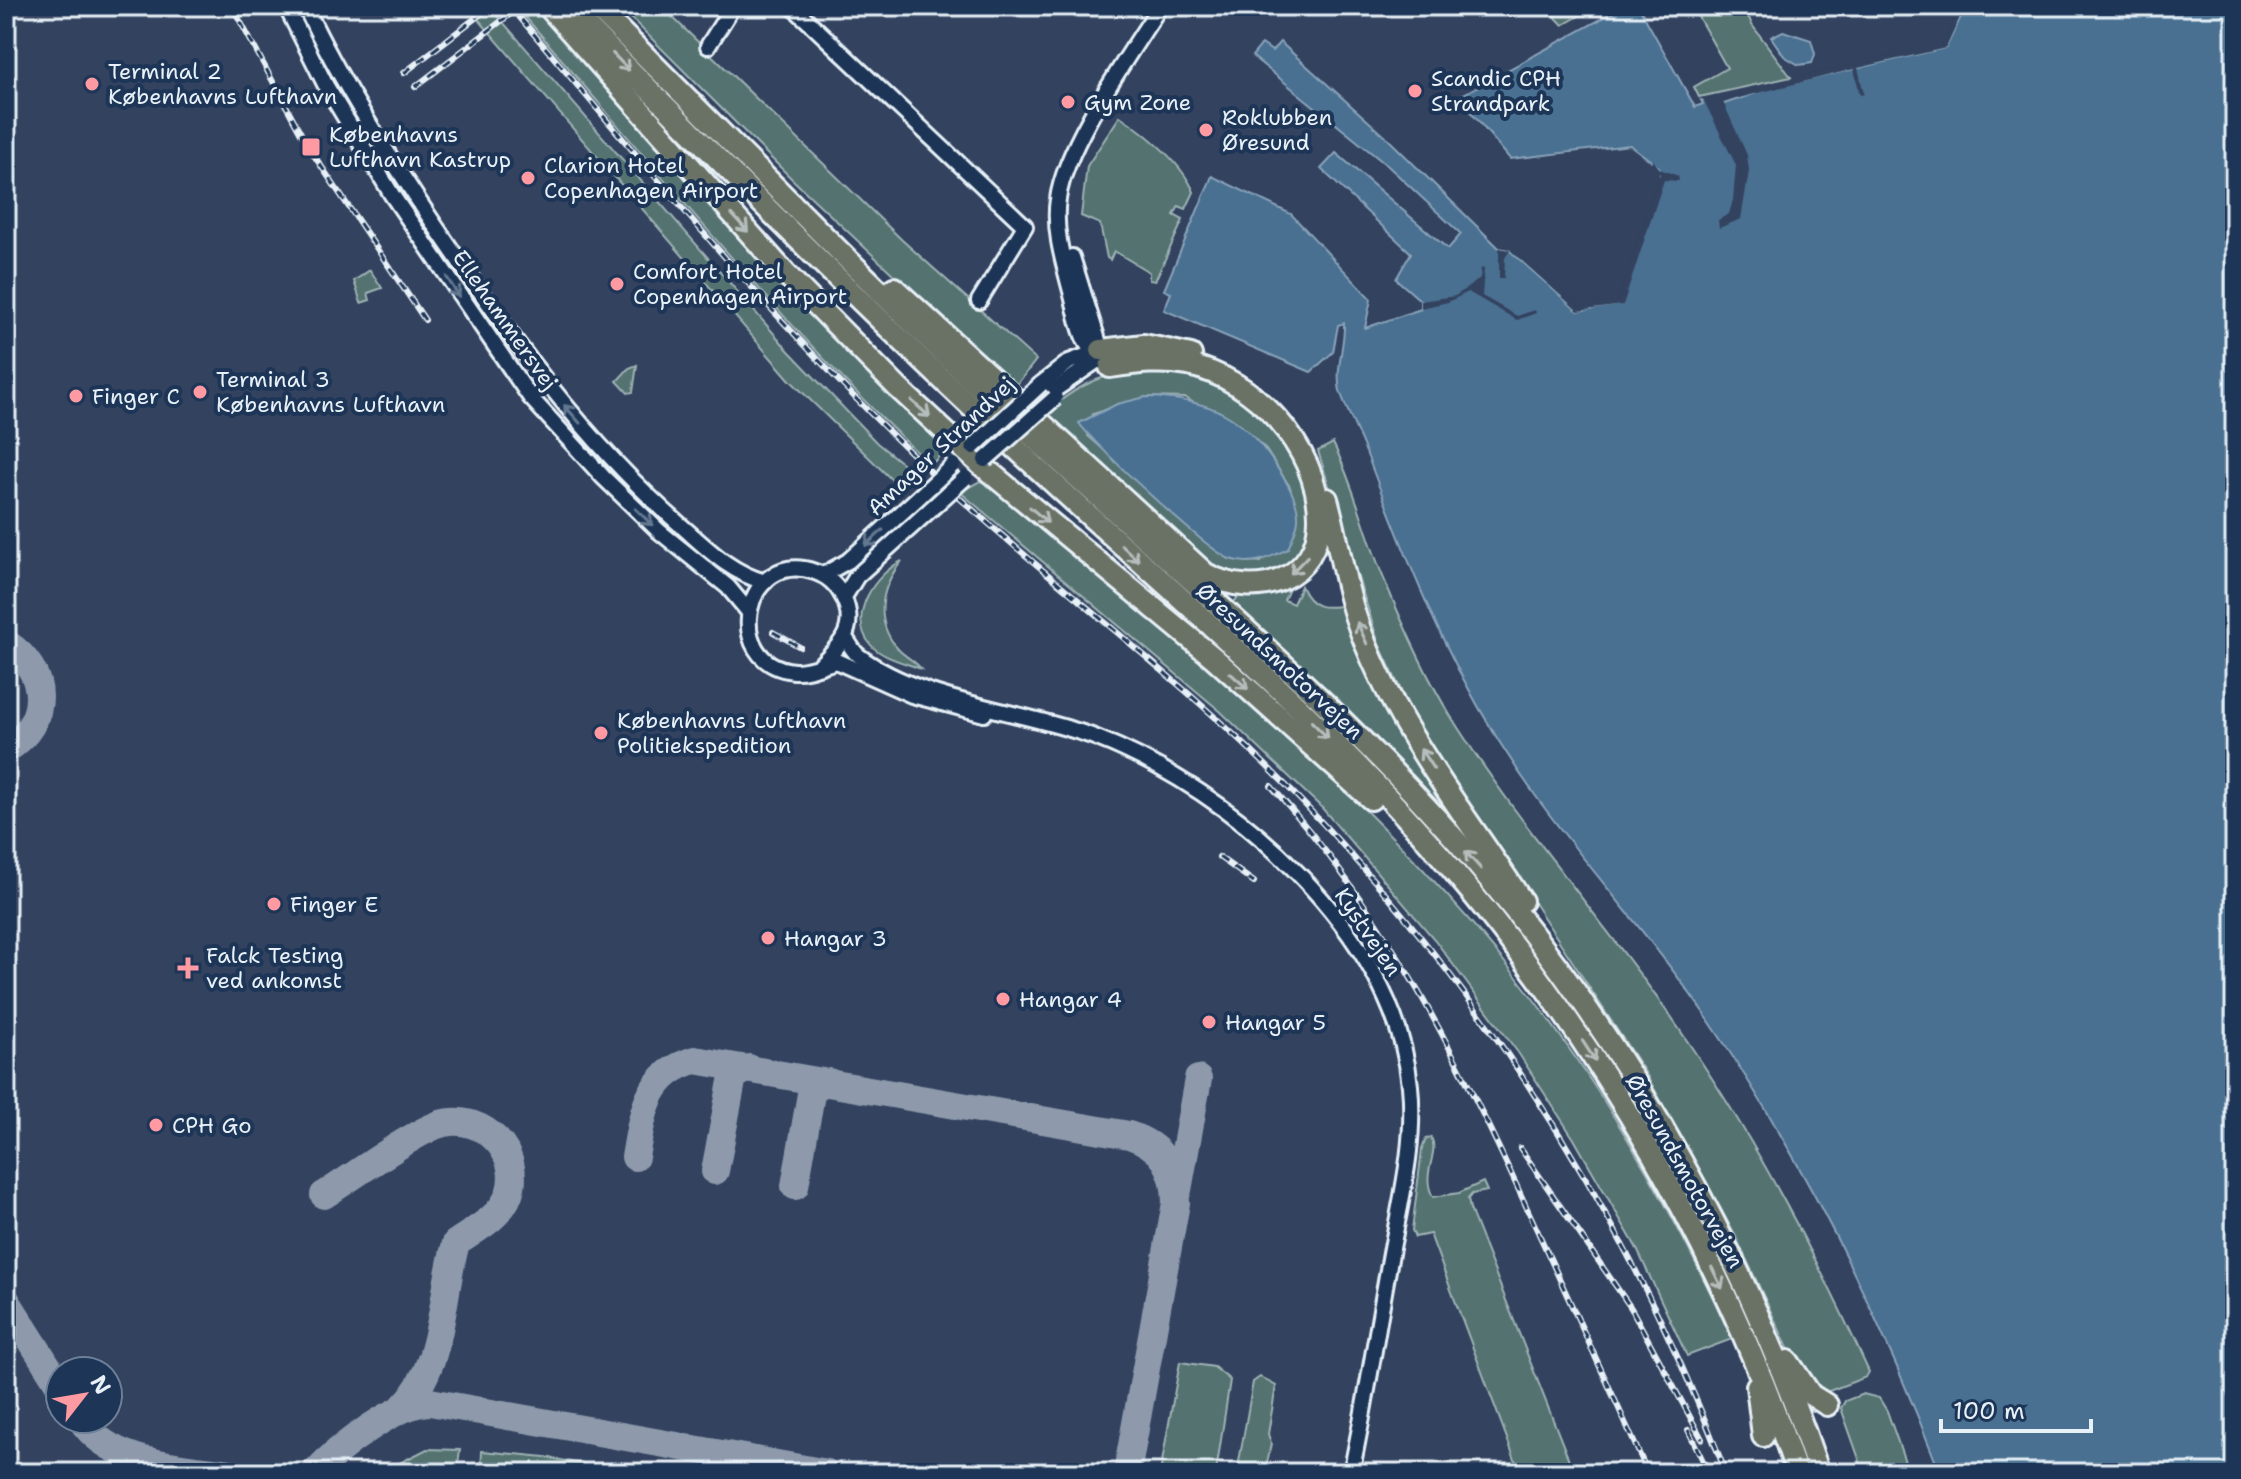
<svg xmlns="http://www.w3.org/2000/svg" width="2241" height="1479" viewBox="0 0 2241 1479" font-family="'Shantell Sans',sans-serif">
<rect width="100%" height="100%" fill="#33425f"/>
<filter id="ink" filterUnits="userSpaceOnUse"><feTurbulence type="fractalNoise" baseFrequency=".0125" numOctaves="2"/><feDisplacementMap in="SourceGraphic" scale="16" xChannelSelector="R" yChannelSelector="G"/><feConvolveMatrix kernelMatrix="1 2 1 2 8 2 1 2 1" color-interpolation-filters="sRGB"/></filter>
<g filter="url(#ink)">
<!-- green -->
<g fill="#537270" stroke="#9eb2b4" stroke-width="2" fill-rule="evenodd">
<polygon points="467,6 489,6 789,351 877,443 908,468 897,485 790,380"/>
<path d="M530,6H535L751,248L937,435L943,452L931,465C782,327 654,166 521,12Z"/>
<polygon points="619,6 661,6 902,240 1036,360 1014,388 792,179"/>
<polygon points="1545,6 1591,6 1593,8 1563,25"/>
<polygon points="1692,6 1744,6 1752,25 1791,77 1699,97 1694,87 1727,68"/>
<path d="M1120,116C1147,134 1182,163 1194,192L1186,209L1179,206L1174,215L1183,220L1155,281L1149,280V272L1114,251L1110,260L1107,258L1100,224L1081,216L1087,166Z"/>
<polygon points="370,270 382,288 368,293 370,300 361,303 354,281"/>
<polygon points="637,365 633,392 628,393 617,381 629,368"/>
<path d="M1134,370C1160,371 1188,370 1212,381C1241,395 1268,417 1286,443C1336,518 1302,616 1203,561L1043,415C1072,389 1096,376 1134,370ZM1146,397L1186,398L1264,447L1290,487L1298,518L1261,562L1229,559L1088,436L1093,414Z"/>
<path d="M1333,443C1355,487 1365,534 1384,579C1403,625 1424,673 1450,715C1523,832 1616,934 1692,1048C1761,1150 1818,1260 1869,1372L1866,1377L1821,1394L1795,1363L1735,1235L1646,1074L1417,724L1379,644L1318,451Z"/>
<path d="M980,481L989,484C1086,570 1191,646 1286,734C1367,809 1446,888 1515,975C1602,1086 1674,1211 1732,1339L1687,1356L1636,1247L1574,1139L1519,1054L1435,940L1322,808L1220,711L960,492Z"/>
<path d="M902,561C880,587 874,622 898,649C905,657 917,662 921,669C906,663 880,657 870,644C847,615 875,574 902,561Z"/>
<path d="M1202,575L1234,602L1239,596L1231,589L1294,578L1284,600L1293,604L1301,586C1311,609 1324,609 1346,605L1504,883L1406,771Z"/>
<path d="M1431,1137C1440,1154 1420,1173 1433,1197L1459,1193L1483,1182L1487,1191L1472,1194L1468,1199L1470,1209L1574,1473H1520L1430,1234L1415,1237L1412,1230L1422,1149L1426,1139Z"/>
<polygon points="1180,1362 1214,1367 1230,1380 1216,1473 1160,1473"/>
<polygon points="1260,1377 1276,1386 1268,1434 1271,1443 1268,1459 1260,1473 1237,1473 1253,1382"/>
<polygon points="1863,1394 1879,1398 1887,1411 1909,1473 1864,1473 1841,1408 1845,1401"/>
<polygon points="427,1449 460,1450 457,1473 380,1473"/>
<polygon points="482,1451 545,1457 629,1473 481,1473"/>
</g>
<!-- water -->
<g fill="#4a6f91" stroke="#89a3ba" stroke-width="2">
<path d="M1625,6H1643L1641,11L1695,107L1703,104L1701,100L1724,104L1768,89L1946,48L1966,6H2235V1473H1940C1879,1313 1801,1154 1703,1012C1651,936 1588,869 1535,795C1457,687 1415,582 1369,460C1360,436 1348,414 1340,391C1335,369 1345,345 1344,323L1338,325L1333,352L1311,372L1164,310L1171,293L1164,290L1212,176L1291,214L1371,299L1365,328L1421,309V301L1396,279L1411,253L1321,169L1336,153L1448,249L1461,234L1389,167L1252,56L1262,44L1272,51L1280,42L1386,137L1499,248L1509,250L1573,307L1578,311L1622,304L1661,179L1659,167L1630,145L1510,159L1458,97Z"/>
<polygon points="1783,31 1811,40 1815,54 1812,63 1799,65 1784,56 1771,37"/>
<path d="M1146,397C1213,399 1245,416 1280,472C1288,484 1299,504 1298,519C1298,528 1291,540 1288,549C1269,558 1251,567 1230,559C1208,551 1094,445 1079,423L1117,404Z"/>
</g>
<!-- pier -->
<g fill="#33425f">
<polygon points="1960,6 1965,6 1946,48 1858,68 1864,94 1860,95 1854,69 1723,102 1747,155 1749,171 1741,219 1719,228 1718,220 1729,214 1733,200 1736,165 1702,97 1723,100 1767,85 1944,44"/>
<polygon points="1653,160 1660,169 1678,176 1679,181 1664,180 1623,305 1578,311 1510,250 1505,258 1504,278 1499,278 1499,248 1509,250 1517,252 1580,307 1618,301 1660,174 1651,164"/>
<polygon points="1481,268 1484,269 1482,296 1517,316 1535,310 1536,313 1517,320 1468,292 1448,302 1421,308 1421,301 1455,296 1473,284 1480,278"/>
</g>
<g fill="none" stroke-linecap="round" stroke-linejoin="round">
<!-- taxiway -->
<g stroke="#8e9aac" stroke-width="28">
<path d="M6,643C49,671 51,722 6,750"/>
<path d="M635,1157C643,1113 646,1074 695,1060L1129,1135C1163,1146 1176,1169 1176,1203L1127,1473"/>
<polyline points="715,1171 733,1076 749,1068"/>
<polyline points="795,1186 811,1094 818,1085 829,1082"/>
<polyline points="1178,1190 1198,1079"/>
<path d="M324,1195C350,1179 419,1128 444,1123C484,1114 523,1154 509,1194C501,1217 475,1230 456,1243C440,1299 445,1366 401,1409"/>
<polyline points="6,1300 60,1386"/>
<path d="M81,1419C110,1466 181,1466 231,1473"/>
<path d="M315,1473C338,1448 396,1403 430,1402L827,1473"/>
</g>
<defs>
<g id="minor">
<polyline points="286,6 326,86 392,195 530,397 603,477 660,532 728,587 748,611"/>
<path d="M305,6C342,85 390,158 438,230C511,338 586,444 685,529C710,551 732,573 765,582"/>
<polyline points="792,6 1025,226 979,301"/>
<polyline points="708,46 733,6"/>
<path d="M1110,367C1081,349 1080,326 1072,295C1064,264 1053,230 1058,199C1065,145 1130,54 1160,6"/>
<polyline points="1041,384 1069,362 1099,351"/>
<polyline points="1050,393 1098,360 1101,350 1072,257"/>
<polyline points="823,575 848,561 921,495"/>
<polyline points="844,597 857,576 932,508"/>
<path d="M844,637C850,643 852,651 859,656C922,704 1024,710 1097,738C1232,790 1396,933 1410,1086C1416,1144 1400,1203 1390,1259C1377,1330 1366,1402 1351,1473"/>
<path d="M820,665C828,656 839,647 844,637C857,613 840,580 815,572C744,547 720,664 794,671C808,672 822,665 836,661L912,695L984,714"/>
</g>
<g id="highway">
<polyline points="548,6 785,273 898,388 980,464 1214,658 1371,799"/>
<path d="M567,6C717,159 867,311 1024,456C1169,590 1324,718 1451,868C1603,1046 1721,1252 1797,1473"/>
<path d="M595,6C733,143 867,283 1010,416C1170,565 1344,705 1485,874C1632,1050 1746,1255 1819,1473"/>
<path d="M894,288L1206,574C1256,601 1321,580 1319,516C1318,448 1254,378 1188,365C1162,360 1136,363 1110,367"/>
<polyline points="1101,350 1144,345 1191,355"/>
<path d="M1327,499C1338,538 1343,579 1356,618C1391,722 1463,811 1522,901"/>
<polyline points="1788,1361 1811,1395 1827,1405"/>
<polyline points="1757,1386 1763,1436"/>
</g>
</defs>
<!-- minor casing -->
<use href="#minor" stroke="#e8f1f8" stroke-width="20"/>
<!-- highway casing -->
<use href="#highway" stroke="#e8f1f8" stroke-width="26"/>
<!-- minor -->
<use href="#minor" stroke="#1d3557" stroke-width="14"/>
<!-- highway -->
<use href="#highway" stroke="#6b7165" stroke-width="20"/>
<defs>
<g id="rail">
<polyline points="232,6 309,148 425,320"/>
<path d="M510,6C639,157 766,314 910,452C1017,555 1137,643 1245,745C1458,948 1621,1198 1726,1473"/>
<polyline points="404,73 491,6"/>
<polyline points="415,87 521,6"/>
<polyline points="773,632 800,647"/>
<path d="M1271,786C1389,916 1460,1061 1532,1219C1571,1304 1610,1388 1648,1473"/>
<polyline points="1219,857 1254,882"/>
<polyline points="1520,1148 1631,1308 1702,1439"/>
<polyline points="1688,1430 1709,1473"/>
</g>
</defs>
<!-- rail casing -->
<use href="#rail" stroke="#e8f1f8" stroke-width="6"/>
<!-- rail -->
<use href="#rail" stroke="#1d3557" stroke-width="3" stroke-dasharray="9" stroke-linecap="butt"/>
<defs>
<g id="minor-bridge">
<polyline points="973,447 1041,384"/>
<polyline points="985,460 1055,398"/>
<polyline points="921,495 953,465"/>
<polyline points="932,508 965,478"/>
</g>
</defs>
<!-- minor-bridge casing -->
<use href="#minor-bridge" stroke="#e8f1f8" stroke-width="20" stroke-linecap="butt"/>
<!-- minor-bridge -->
<use href="#minor-bridge" stroke="#1d3557" stroke-width="14"/>
</g>
<!-- one-way arrows -->
<defs><path id="oneway-shaft" d="M-6 0H5M1.5-3L5.5 0L1.5 3" fill="none" stroke-width="1.6" stroke-linecap="round" stroke-linejoin="round" transform="scale(2)"/></defs>
<g stroke="#b6bebd">
<use href="#oneway-shaft" transform="translate(621 62) rotate(46)"/>
<use href="#oneway-shaft" transform="translate(740 223) rotate(48)"/>
<use href="#oneway-shaft" transform="translate(921 409) rotate(42)"/>
<use href="#oneway-shaft" transform="translate(1039 515) rotate(41)"/>
<use href="#oneway-shaft" transform="translate(1130 553) rotate(43)"/>
<use href="#oneway-shaft" transform="translate(1299 565) rotate(134)"/>
<use href="#oneway-shaft" transform="translate(1362 633) rotate(-114)"/>
<use href="#oneway-shaft" transform="translate(1239 681) rotate(42)"/>
<use href="#oneway-shaft" transform="translate(1320 730) rotate(45)"/>
<use href="#oneway-shaft" transform="translate(1427 759) rotate(-123)"/>
<use href="#oneway-shaft" transform="translate(1473 860) rotate(-132)"/>
<use href="#oneway-shaft" transform="translate(1589 1051) rotate(57)"/>
<use href="#oneway-shaft" transform="translate(1717 1278) rotate(64)"/>
</g>
<g stroke="#64778f">
<use href="#oneway-shaft" transform="translate(453 287) rotate(57)"/>
<use href="#oneway-shaft" transform="translate(572 414) rotate(-131)"/>
<use href="#oneway-shaft" transform="translate(644 517) rotate(44)"/>
<use href="#oneway-shaft" transform="translate(874 538) rotate(138)"/>
</g>
</g>
<!-- markers -->
<g fill="#ff9aa2" stroke="#1d3557" stroke-width="3">
<circle cx="92" cy="84" r="8"/>
<circle cx="1415" cy="91" r="8"/>
<circle cx="1068" cy="102" r="8"/>
<circle cx="1206" cy="130" r="8"/>
<rect x="301" y="137" width="20" height="20" rx="4"/>
<circle cx="528" cy="178" r="8"/>
<circle cx="617" cy="284" r="8"/>
<circle cx="200" cy="392" r="8"/>
<circle cx="76" cy="396" r="8"/>
<circle cx="601" cy="733" r="8"/>
<circle cx="274" cy="904" r="8"/>
<circle cx="768" cy="938" r="8"/>
<path d="M184 956h8v8h8v8h-8v8h-8v-8h-8v-8h8z"/>
<circle cx="1003" cy="999" r="8"/>
<circle cx="1209" cy="1022" r="8"/>
<circle cx="156" cy="1125" r="8"/>
</g>
<g text-anchor="middle" dominant-baseline="central" stroke-width="8" stroke-linejoin="round" paint-order="stroke">
<!-- poi labels -->
<g font-size="22" fill="#e8f1f8" stroke="#1d3557" text-anchor="start">
<text x="108" y="71">Terminal 2<tspan x="108" dy="25">Københavns Lufthavn</tspan></text>
<text x="1431" y="78">Scandic CPH<tspan x="1431" dy="25">Strandpark</tspan></text>
<text x="1084" y="102">Gym Zone</text>
<text x="1222" y="117">Roklubben<tspan x="1222" dy="25">Øresund</tspan></text>
<text x="329" y="134">Københavns<tspan x="329" dy="25">Lufthavn Kastrup</tspan></text>
<text x="544" y="165">Clarion Hotel<tspan x="544" dy="25">Copenhagen Airport</tspan></text>
<text x="633" y="271">Comfort Hotel<tspan x="633" dy="25">Copenhagen Airport</tspan></text>
<text x="216" y="379">Terminal 3<tspan x="216" dy="25">Københavns Lufthavn</tspan></text>
<text x="92" y="396">Finger C</text>
<text x="617" y="720">Københavns Lufthavn<tspan x="617" dy="25">Politiekspedition</tspan></text>
<text x="290" y="904">Finger E</text>
<text x="784" y="938">Hangar 3</text>
<text x="206" y="955">Falck Testing<tspan x="206" dy="25">ved ankomst</tspan></text>
<text x="1019" y="999">Hangar 4</text>
<text x="1225" y="1022">Hangar 5</text>
<text x="172" y="1125">CPH Go</text>
</g>
<!-- street labels -->
<g font-size="22" fill="#e8f1f8" stroke="#1d3557">
<text transform="translate(505 320) rotate(55)">Ellehammersvej</text>
<text transform="translate(941 446) rotate(-43)">Amager Strandvej</text>
<text transform="translate(1280 661) rotate(43)">Øresundsmotorvejen</text>
<text transform="translate(1368 932) rotate(56)">Kystvejen</text>
<text transform="translate(1685 1171) rotate(61)">Øresundsmotorvejen</text>
</g>
</g>
<!-- margin -->
<rect width="2241" height="1479" fill="none" stroke="#1d3557" stroke-width="32"/>
<rect x="16" y="16" width="2209" height="1447" fill="none" stroke="#e8f1f8" stroke-width="3" filter="url(#ink)"/>
<!-- north arrow -->
<g transform="translate(84 1395) rotate(59)"><circle r="38" fill="#1d3557" stroke="#6e8097" stroke-width="2"/>
<path d="M0-6L14 30L0 20L-14 30Z" fill="#ff9aa2"/>
<text y="-12" font-size="22" font-weight="bold" text-anchor="middle" fill="#e8f1f8">N</text>
</g>
<!-- scale -->
<path d="M1941 1419v12h150v-12" fill="none" stroke="#e8f1f8" stroke-width="4"/>
<text x="1953" y="1419" font-size="24" fill="#e8f1f8" stroke="#1d3557" stroke-width="6" paint-order="stroke">100 m</text>
</svg>
